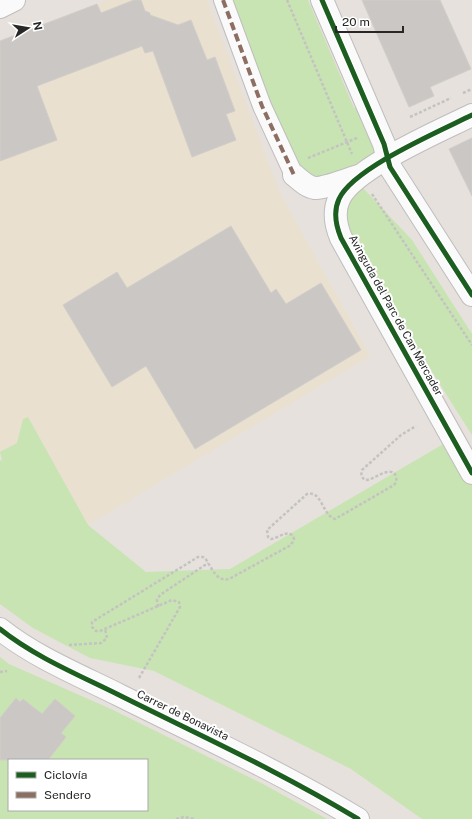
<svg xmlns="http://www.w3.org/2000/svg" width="472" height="819" viewBox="0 0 472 819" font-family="'Public Sans',sans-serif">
<rect width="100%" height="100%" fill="#e6e1dc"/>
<!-- education -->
<polygon fill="#eae0cf" points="108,0 207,0 279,191 370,356 88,525 28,417 23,419 17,443 0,452 0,41"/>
<!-- green -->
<g fill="#c8e4b2" fill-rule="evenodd">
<polygon points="231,0 308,0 354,108 360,106 376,152 374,155 325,179 302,174 274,114"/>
<path d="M362,187L412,240L472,334V435L357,253C348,236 336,212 352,194C354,192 359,189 362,187Z"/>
<polygon points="28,417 88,525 146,572 230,569 457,436 472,459 472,819 422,819 351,769 154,671 90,658 33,628 0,604 0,461 2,460 0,452 17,443 23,419"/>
<path d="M0,657L9,664L111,709L261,783L327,819H0ZM9,760H147V810H9Z"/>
</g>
<!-- building -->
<g fill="#cbc7c4" stroke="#d1cdc8">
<polygon points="134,0 141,0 145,11 150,13 150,15 178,25 191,20 207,60 215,57 235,111 226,114 236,140 192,157 153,51 145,53 142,46 37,86 57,140 0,161 0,41 97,4 101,13"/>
<polygon points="362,0 440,0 471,69 430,87 434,96 409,107"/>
<polygon points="472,138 472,196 449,149"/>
<polygon points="231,226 271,293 276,289 286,304 321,283 361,350 195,449 146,366 112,387 63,305 117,272 127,288"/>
<polygon points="16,698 20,702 23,699 42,714 55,699 75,716 61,733 66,737 48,760 0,760 0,718"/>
</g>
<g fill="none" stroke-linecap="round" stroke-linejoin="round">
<defs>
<polyline id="pedestrian" points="223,0 262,106 294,175"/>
<g id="minor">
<polyline points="322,0 384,144 390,167 472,295"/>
<polyline points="0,7 14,0"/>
<path d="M472,115C440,131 353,168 339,199C333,212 336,226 341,238L472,473"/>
<path d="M294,175C300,180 307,187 315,188C327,188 347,179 359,176"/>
<path d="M0,629C35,657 79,675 119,695C199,735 281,772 358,819"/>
</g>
</defs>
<!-- pedestrian casing -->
<use href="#pedestrian" stroke="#bfbdbe" stroke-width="20"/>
<!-- minor casing -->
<use href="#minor" stroke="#bfbdbe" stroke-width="24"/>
<!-- path -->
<g stroke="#c4c3c2" stroke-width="2.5" stroke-dasharray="3 2" stroke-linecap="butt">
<polyline points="287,0 352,154"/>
<polyline points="463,93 472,89"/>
<polyline points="410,117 451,98"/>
<polyline points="308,158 357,138"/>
<polyline points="372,194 472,345"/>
<polyline points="158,607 157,600 160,595 208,563"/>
<polyline points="69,645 101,643 107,638 105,629"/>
<polyline points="0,672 7,671"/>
<path d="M139,678L180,607L179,602L172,600L100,631H96L92,627V622L198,557H203L205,558C212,568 216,582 229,579L291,545L294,539C290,527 279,538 271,539L268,537L267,530L307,494C322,490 322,515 335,519L394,485C396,482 397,480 396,476C391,464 373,481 365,480C361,477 361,474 362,470L401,435L416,426"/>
<polyline points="176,819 184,817 195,819"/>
</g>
<!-- pedestrian -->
<use href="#pedestrian" stroke="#fbfafa" stroke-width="18"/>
<!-- minor -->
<use href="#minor" stroke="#fbfafa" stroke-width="22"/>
<!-- quiet -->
<polyline stroke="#8d6e63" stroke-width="4" stroke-dasharray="8 4" stroke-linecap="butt" points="223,0 262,106 294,175"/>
<defs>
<g id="cycleway">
<polyline points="322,0 384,144 390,167 472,295"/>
<path d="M472,115C440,131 353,168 339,199C333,212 336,226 341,238L472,473"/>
<path d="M0,629C35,657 79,675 119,695C199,735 281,772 358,819"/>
</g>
</defs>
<!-- cycleway casing -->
<use href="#cycleway" stroke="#fff" stroke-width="8"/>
<!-- cycleway -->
<use href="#cycleway" stroke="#1b5e20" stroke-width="5"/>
</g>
<g text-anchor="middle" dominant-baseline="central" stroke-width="4" stroke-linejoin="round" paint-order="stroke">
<!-- street labels -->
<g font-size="11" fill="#272727" stroke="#fff">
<text transform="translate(396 315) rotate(61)">Avinguda del Parc de Can Mercader</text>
<text transform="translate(183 715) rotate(26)">Carrer de Bonavista</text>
</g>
</g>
<!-- legend -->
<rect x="8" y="759" width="140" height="52" fill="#ffffff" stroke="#a9a9a9"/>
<rect x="16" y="772" width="20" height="6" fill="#1b5e20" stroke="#a9a9a9"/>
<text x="44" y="779" font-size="12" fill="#272727">Ciclovía</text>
<rect x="16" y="792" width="20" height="6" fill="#8d6e63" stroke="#a9a9a9"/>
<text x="44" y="799" font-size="12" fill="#272727">Sendero</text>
<!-- north arrow -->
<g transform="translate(28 28) rotate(78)" stroke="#ffffff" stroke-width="3" paint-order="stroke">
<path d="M0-3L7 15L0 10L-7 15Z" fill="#272727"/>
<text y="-6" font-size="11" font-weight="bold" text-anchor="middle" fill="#272727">N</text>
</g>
<!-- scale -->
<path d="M336 26v6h67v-6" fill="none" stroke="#272727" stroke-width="2"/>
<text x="342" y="26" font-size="12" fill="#272727" stroke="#ffffff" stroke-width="3" paint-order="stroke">20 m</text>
</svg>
